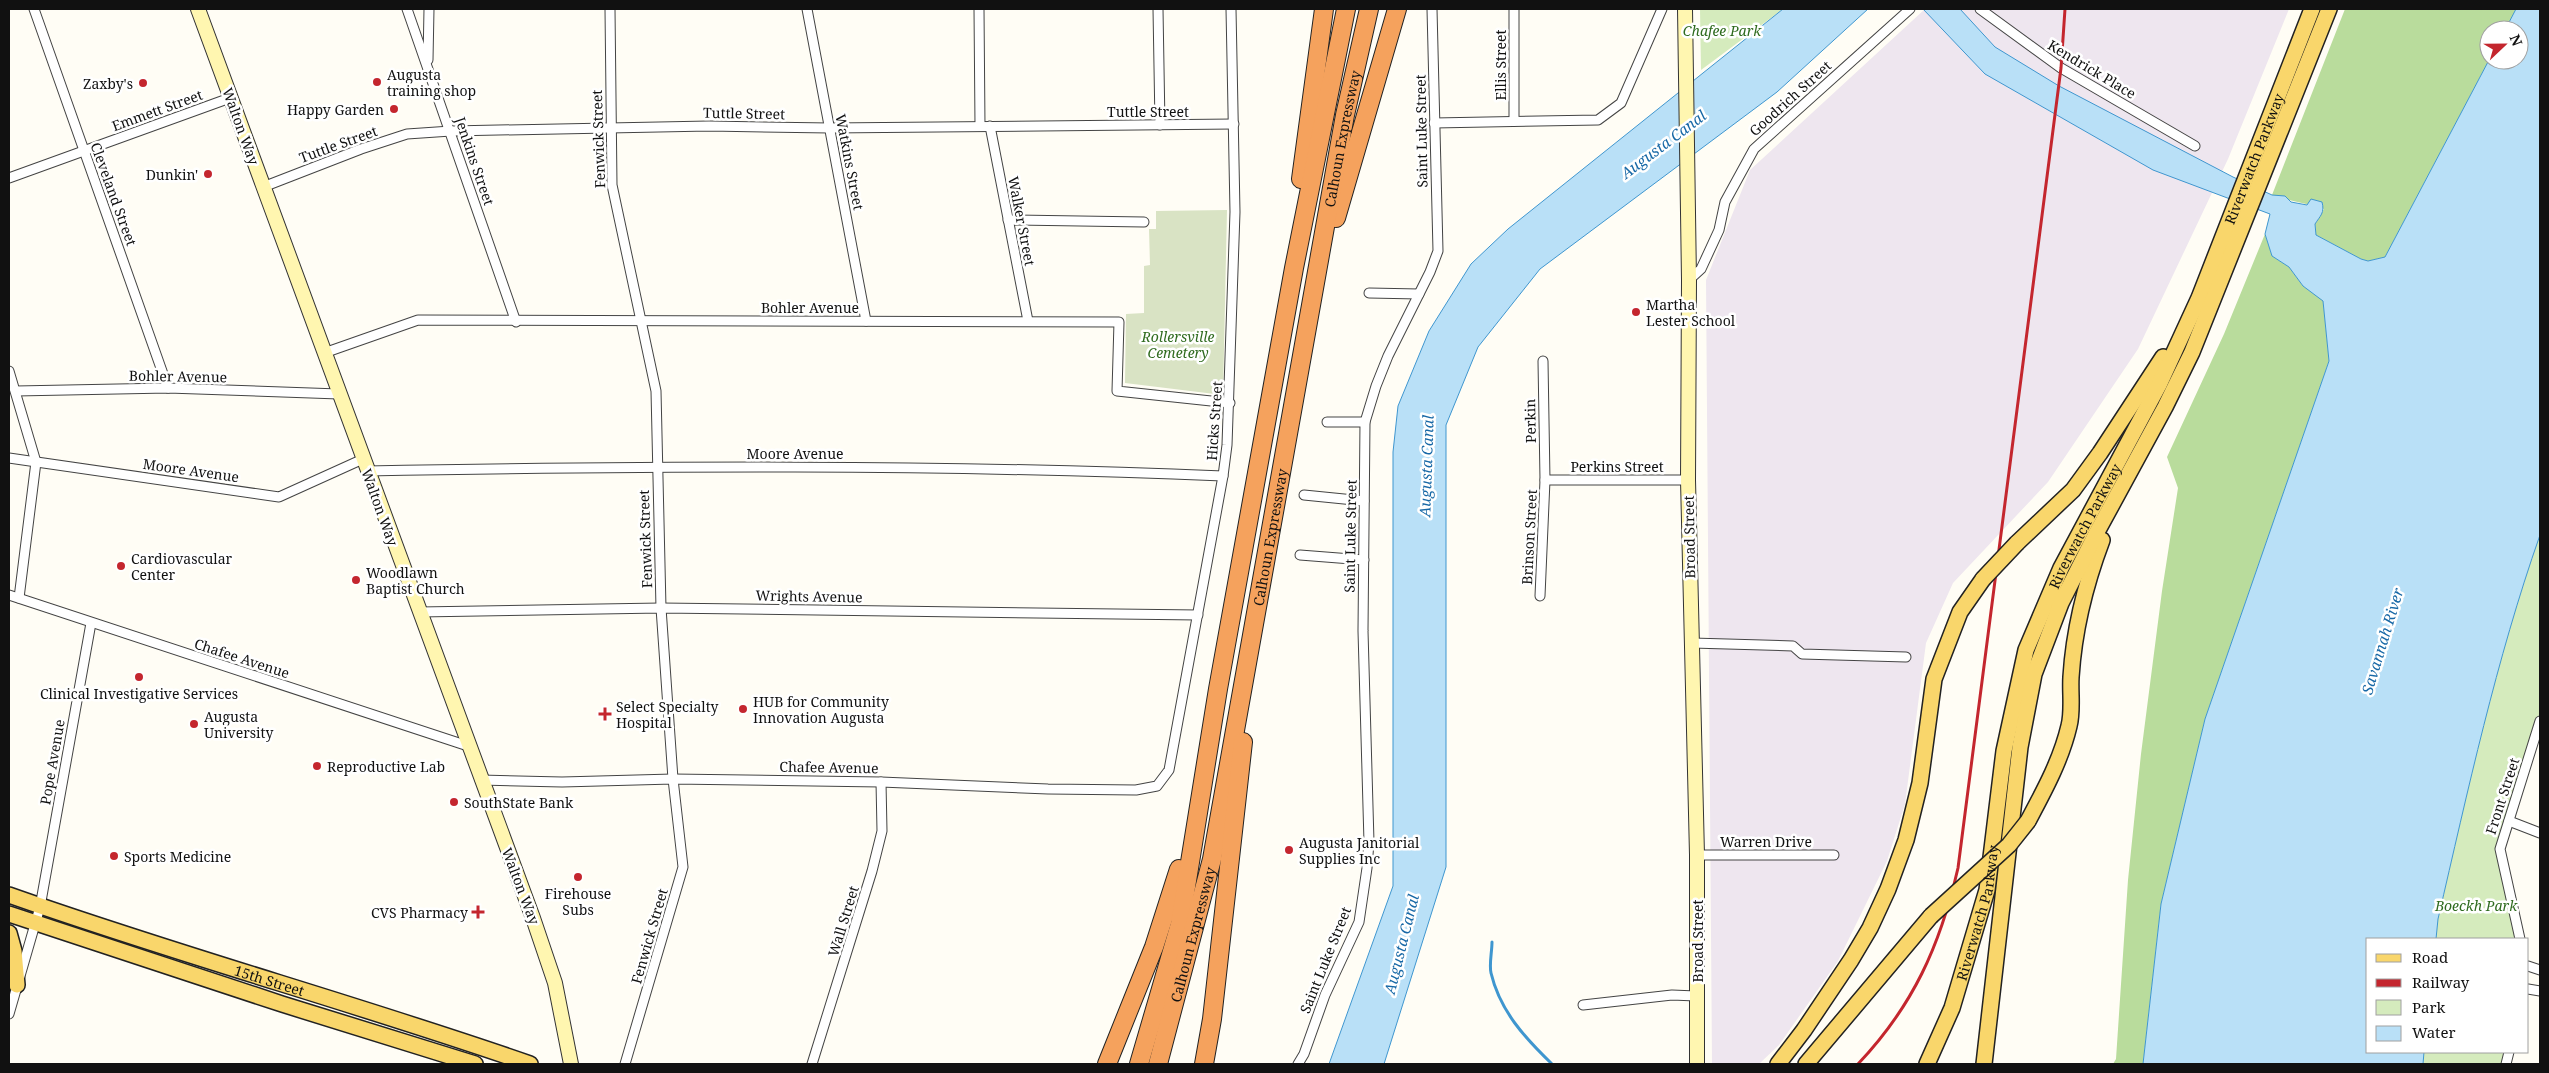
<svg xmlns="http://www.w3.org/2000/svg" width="2549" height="1073" viewBox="0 0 2549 1073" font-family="'Noto Serif',serif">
<rect width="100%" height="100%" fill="#fffdf5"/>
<!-- industrial -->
<polygon fill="#eee6ef" points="1925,9 2289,9 2228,159 2138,349 2048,482 1953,583 1926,643 1905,804 1887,861 1838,961 1779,1045 1759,1064 1712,1064 1706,280 1750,170"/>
<!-- green -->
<g fill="#d5ebbd">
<polygon points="1700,9 1783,9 1701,70"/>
<path d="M2540,535V721L2500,849L2520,939H2436L2438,919C2468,790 2496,660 2540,535Z"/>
<polygon points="2424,1052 2509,1052 2506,1064 2423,1064"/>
</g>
<!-- forest -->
<g fill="#b9dc9c">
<path d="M2345,9H2516L2505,30H2489V60L2385,257L2368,261L2361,259L2316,235L2315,224L2324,209C2307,203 2289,201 2272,195Z"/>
<polygon points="2265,234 2272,256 2289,267 2303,286 2323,300 2329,361 2205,719 2161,904 2143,1064 2113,1064 2116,1059 2128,880 2141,754 2162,591 2178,488 2167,457 2224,334"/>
</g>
<!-- cemetery -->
<polygon fill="#d9e3c4" points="1227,210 1223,395 1125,383 1126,314 1144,313 1144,266 1150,265 1149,229 1156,229 1156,211"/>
<!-- water -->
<g fill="#b9e0f7" stroke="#3f96cf">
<polygon points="1783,9 1868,9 1777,92 1540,269 1478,347 1446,425 1446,867 1384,1064 1329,1064 1393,886 1393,452 1398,406 1429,331 1471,264 1508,229"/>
<path d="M1923,9H1960L1995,47L2059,86L2233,177L2272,195L2285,196L2291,202L2307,205L2311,199L2322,202C2325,213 2320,216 2315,224L2316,235L2361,259L2368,261L2385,257L2489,60H2519V30H2505L2516,9H2540V535C2496,660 2468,790 2438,919L2436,939H2368V1052H2424L2423,1064H2143L2161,904L2205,719L2329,361L2323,301L2303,286L2289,267L2272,256L2265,234L2270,214L2153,170L1985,74Z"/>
</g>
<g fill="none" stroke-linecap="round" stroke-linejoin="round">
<!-- stream -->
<path stroke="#3f96cf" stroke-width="3" d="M1492,942C1492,952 1489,964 1491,973C1500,1011 1525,1038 1552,1064"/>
<defs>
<g id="minor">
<polyline points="34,9 168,388"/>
<polyline points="407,9 516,322"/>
<polyline points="610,9 612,185 656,391 661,608 673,779 683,867 625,1064"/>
<polyline points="807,9 866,321"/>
<polyline points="979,9 980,126"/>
<polyline points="1158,9 1160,125"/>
<polyline points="1514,9 1514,121"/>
<polyline points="1980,9 2061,68 2195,146"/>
<polyline points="428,60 429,9"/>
<polyline points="1434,123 1598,120 1621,103 1662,9"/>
<polyline points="990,126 1028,321"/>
<polyline points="9,178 230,98"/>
<polyline points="263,187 361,149 407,134 451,131 709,126 830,128 1234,124"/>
<polyline points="1008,220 1144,222"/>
<polyline points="1689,280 1701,269 1719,230 1725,202 1754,149 1910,9"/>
<polyline points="1369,293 1419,294"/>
<polyline points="324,353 418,320 1119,322 1117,391 1230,403"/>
<polyline points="9,371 36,462 19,598"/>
<polyline points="16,391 168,388 339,394"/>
<polyline points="1327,422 1365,422"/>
<polyline points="9,458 279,497 363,459"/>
<path d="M367,471C653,466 938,464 1223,476"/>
<polyline points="1545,480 1688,480"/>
<polyline points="1304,495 1364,501"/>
<polyline points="1300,555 1364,560"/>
<polyline points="9,595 468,746"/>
<polyline points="1540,596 1545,480 1543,361"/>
<polyline points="419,612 661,608 1198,615"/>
<polyline points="1692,643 1793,646 1802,654 1906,657"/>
<polyline points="480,780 562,782 673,779 881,782 1048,789 1136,790 1157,786 1169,770 1223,476 1227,445 1235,212 1231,9"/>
<polyline points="2509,821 2540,833"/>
<polyline points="1697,855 1834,855"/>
<polyline points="2520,939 2500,849 2540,721"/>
<polyline points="2528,966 2540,970"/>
<polyline points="2528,989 2540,991"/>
<polyline points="1583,1005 1672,995 1696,996"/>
<polyline points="9,1014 40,907 91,623"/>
<polyline points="812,1064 872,871 882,831 881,782"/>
<polyline points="1298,1064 1304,1054 1325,995 1359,922 1367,868 1369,842 1363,631 1365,422 1376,386 1388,356 1430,272 1438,251 1432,9"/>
<polyline points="2506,1064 2509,1052"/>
</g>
<g id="secondary">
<polyline points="198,9 533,918 555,983 571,1064"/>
<polyline points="1685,9 1689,280 1688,480 1697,855 1697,1064"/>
</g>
<g id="primary">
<polyline points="2017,543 2073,490 2100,453 2163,357"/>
<path d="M2028,821C2044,791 2061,760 2069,726C2073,711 2070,693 2071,677C2074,629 2085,585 2102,540"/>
<path id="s1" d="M9,895C181,956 358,1004 530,1064"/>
<polyline points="9,914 282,1004 475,1064"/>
<polyline points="9,933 14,951 17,985"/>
<polyline points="1778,1064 1804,1030 1851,960 1870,928 1888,889 1906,840 1920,783 1934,679 1960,612 1983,579"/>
<polyline points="1806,1064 1931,916"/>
<path id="s2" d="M1927,1064L1952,1008L1987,890L2004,751L2026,650L2061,568L2159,385L2199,298L2312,9"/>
<polyline points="1984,1064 2020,747 2034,674 2061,603 2097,532 2165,407 2192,352 2329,9"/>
</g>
<g id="motorway">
<polyline points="1301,179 1324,9"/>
<polyline points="1336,218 1397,9"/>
<polyline points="1107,1064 1154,947 1179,869"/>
<polyline points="1139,1064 1180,924 1218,689 1294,268 1346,9"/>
<path id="s3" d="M1158,1064L1212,859L1345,115L1369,9"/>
<polyline points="1204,1064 1212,1019 1243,742"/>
</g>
</defs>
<!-- minor casing -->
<use href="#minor" stroke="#444" stroke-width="11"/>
<!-- secondary casing -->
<use href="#secondary" stroke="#333" stroke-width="16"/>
<!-- primary casing -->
<use href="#primary" stroke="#222" stroke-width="18"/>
<!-- motorway casing -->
<use href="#motorway" stroke="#222" stroke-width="20"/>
<!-- minor -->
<use href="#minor" stroke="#fff" stroke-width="9"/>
<!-- secondary -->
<use href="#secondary" stroke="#fff6b0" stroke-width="14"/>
<!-- primary -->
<use href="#primary" stroke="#f9d66b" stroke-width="15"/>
<!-- motorway -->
<use href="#motorway" stroke="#f5a25d" stroke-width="18"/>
<!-- rail -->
<path stroke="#c4262e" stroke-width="3" d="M1858,1064C1913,1006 1940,946 1958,868L2061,68L2065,9"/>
<defs>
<g id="primary-bridge">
<polyline points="1983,579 2017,543"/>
<polyline points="1931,916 2009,845 2028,821"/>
</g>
</defs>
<!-- primary-bridge casing -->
<use href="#primary-bridge" stroke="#222" stroke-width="18" stroke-linecap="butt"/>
<!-- primary-bridge -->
<use href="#primary-bridge" stroke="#f9d66b" stroke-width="15"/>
</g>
<!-- markers -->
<g fill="#c4262e" stroke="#fff" stroke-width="2">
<circle cx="377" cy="82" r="5"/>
<circle cx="143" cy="83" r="5"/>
<circle cx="394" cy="109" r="5"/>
<circle cx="208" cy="174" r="5"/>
<circle cx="1636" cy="312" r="5"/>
<circle cx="121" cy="566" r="5"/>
<circle cx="356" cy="580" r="5"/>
<circle cx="139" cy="677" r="5"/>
<circle cx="743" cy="709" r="5"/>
<path d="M602.5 706.5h5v5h5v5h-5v5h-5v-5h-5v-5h5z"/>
<circle cx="194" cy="724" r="5"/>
<circle cx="317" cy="766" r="5"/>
<circle cx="454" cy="802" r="5"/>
<circle cx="1289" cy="850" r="5"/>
<circle cx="114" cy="856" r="5"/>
<circle cx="578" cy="877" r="5"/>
<path d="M475.5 904.5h5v5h5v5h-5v5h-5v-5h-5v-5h5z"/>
</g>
<g text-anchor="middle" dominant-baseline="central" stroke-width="5" stroke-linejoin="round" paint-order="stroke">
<!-- park labels -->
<g font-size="14" font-style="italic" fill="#2f6b1f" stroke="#fff">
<text x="1722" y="30">Chafee Park</text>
<text x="1178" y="336">Rollersville<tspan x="1178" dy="16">Cemetery</tspan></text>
<text x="2476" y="905">Boeckh Park</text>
</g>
<!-- street labels -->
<g font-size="14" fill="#111" stroke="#fff">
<text transform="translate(1500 65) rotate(-90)">Ellis Street</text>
<text transform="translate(2092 69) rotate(31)">Kendrick Place</text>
<text transform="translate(1790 98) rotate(-42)">Goodrich Street</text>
<text transform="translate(157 110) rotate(-20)">Emmett Street</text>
<text x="1148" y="111">Tuttle Street</text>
<text transform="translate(744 113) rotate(1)">Tuttle Street</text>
<text transform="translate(241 126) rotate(70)">Walton Way</text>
<text transform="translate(1421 131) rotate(-91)">Saint Luke Street</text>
<text transform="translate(598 139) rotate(-92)">Fenwick Street</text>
<text stroke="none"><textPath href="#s3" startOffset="944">Calhoun Expressway</textPath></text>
<text transform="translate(338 144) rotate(-20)">Tuttle Street</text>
<text stroke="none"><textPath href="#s2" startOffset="970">Riverwatch Parkway</textPath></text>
<text transform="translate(475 161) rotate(71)">Jenkins Street</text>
<text transform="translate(850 162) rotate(79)">Watkins Street</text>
<text transform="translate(114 194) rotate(70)">Cleveland Street</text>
<text transform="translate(1022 221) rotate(79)">Walker Street</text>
<text x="810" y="307">Bohler Avenue</text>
<text transform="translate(178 376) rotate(1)">Bohler Avenue</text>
<text transform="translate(1214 421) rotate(-86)">Hicks Street</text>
<text transform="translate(1530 421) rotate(-91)">Perkin</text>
<text x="795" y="453">Moore Avenue</text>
<text x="1617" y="466">Perkins Street</text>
<text transform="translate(191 470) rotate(8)">Moore Avenue</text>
<text transform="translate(380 507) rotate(70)">Walton Way</text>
<text stroke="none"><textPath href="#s2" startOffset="565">Riverwatch Parkway</textPath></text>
<text transform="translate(1350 536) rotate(-89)">Saint Luke Street</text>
<text transform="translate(1529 537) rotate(-87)">Brinson Street</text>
<text transform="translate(1689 537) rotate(-91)">Broad Street</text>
<text stroke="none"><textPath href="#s3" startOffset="539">Calhoun Expressway</textPath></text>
<text transform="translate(645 539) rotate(-92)">Fenwick Street</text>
<text transform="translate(809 596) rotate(1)">Wrights Avenue</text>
<text transform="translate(242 658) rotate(18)">Chafee Avenue</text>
<text transform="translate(52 762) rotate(-80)">Pope Avenue</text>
<text transform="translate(829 767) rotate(1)">Chafee Avenue</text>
<text transform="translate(2502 796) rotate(-72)">Front Street</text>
<text x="1766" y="841">Warren Drive</text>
<text transform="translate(521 886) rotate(69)">Walton Way</text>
<text stroke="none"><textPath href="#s2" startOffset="160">Riverwatch Parkway</textPath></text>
<text transform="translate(843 921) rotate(-73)">Wall Street</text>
<text stroke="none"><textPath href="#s3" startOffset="134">Calhoun Expressway</textPath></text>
<text transform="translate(649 936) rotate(-74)">Fenwick Street</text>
<text transform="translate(1697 941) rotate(-90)">Broad Street</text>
<text transform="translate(1325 960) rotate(-68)">Saint Luke Street</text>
<text stroke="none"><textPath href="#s1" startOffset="274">15th Street</textPath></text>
</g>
<!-- poi labels -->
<g font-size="14" fill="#111" stroke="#fff" text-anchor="start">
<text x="387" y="74">Augusta<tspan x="387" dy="16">training shop</tspan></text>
<text x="133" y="83" text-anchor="end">Zaxby's</text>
<text x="384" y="109" text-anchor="end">Happy Garden</text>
<text x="198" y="174" text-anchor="end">Dunkin'</text>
<text x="1646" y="304">Martha<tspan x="1646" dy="16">Lester School</tspan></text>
<text x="131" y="558">Cardiovascular<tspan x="131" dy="16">Center</tspan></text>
<text x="366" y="572">Woodlawn<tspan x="366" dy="16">Baptist Church</tspan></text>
<text x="139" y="693" text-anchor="middle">Clinical Investigative Services</text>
<text x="753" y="701">HUB for Community<tspan x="753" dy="16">Innovation Augusta</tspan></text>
<text x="616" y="706">Select Specialty<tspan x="616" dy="16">Hospital</tspan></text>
<text x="204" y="716">Augusta<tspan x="204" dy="16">University</tspan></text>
<text x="327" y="766">Reproductive Lab</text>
<text x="464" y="802">SouthState Bank</text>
<text x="1299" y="842">Augusta Janitorial<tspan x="1299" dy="16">Supplies Inc</tspan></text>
<text x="124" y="856">Sports Medicine</text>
<text x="578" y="893" text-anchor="middle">Firehouse<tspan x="578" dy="16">Subs</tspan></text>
<text x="468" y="912" text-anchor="end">CVS Pharmacy</text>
</g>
<!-- water labels -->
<g font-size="15" font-style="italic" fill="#1768a6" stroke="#fff">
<text transform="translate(1663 144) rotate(-37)">Augusta Canal</text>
<text transform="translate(1426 466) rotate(-88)">Augusta Canal</text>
<text transform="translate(2382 641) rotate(-73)">Savannah River</text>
<text transform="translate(1401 944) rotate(-76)">Augusta Canal</text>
</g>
</g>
<!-- border -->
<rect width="2549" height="1073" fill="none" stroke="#111111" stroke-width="20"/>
<!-- legend -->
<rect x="2366" y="938" width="162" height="115" fill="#ffffff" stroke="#a0a0a0"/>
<rect x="2376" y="954" width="25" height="8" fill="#f9d66b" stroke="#a0a0a0"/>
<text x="2412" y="963" font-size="15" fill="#111111">Road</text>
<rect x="2376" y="979" width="25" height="8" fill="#c4262e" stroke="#a0a0a0"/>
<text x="2412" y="988" font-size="15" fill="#111111">Railway</text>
<rect x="2376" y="1000" width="25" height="15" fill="#d5ebbd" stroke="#a0a0a0"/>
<text x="2412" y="1013" font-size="15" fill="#111111">Park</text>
<rect x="2376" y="1026" width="25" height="15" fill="#b9e0f7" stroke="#a0a0a0"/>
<text x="2412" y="1038" font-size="15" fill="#111111">Water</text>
<!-- north arrow -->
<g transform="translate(2504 45) rotate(68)"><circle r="24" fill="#ffffff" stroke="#a0a0a0"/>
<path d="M0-4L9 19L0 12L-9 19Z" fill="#c4262e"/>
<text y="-8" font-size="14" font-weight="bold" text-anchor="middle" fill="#111111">N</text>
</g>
</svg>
